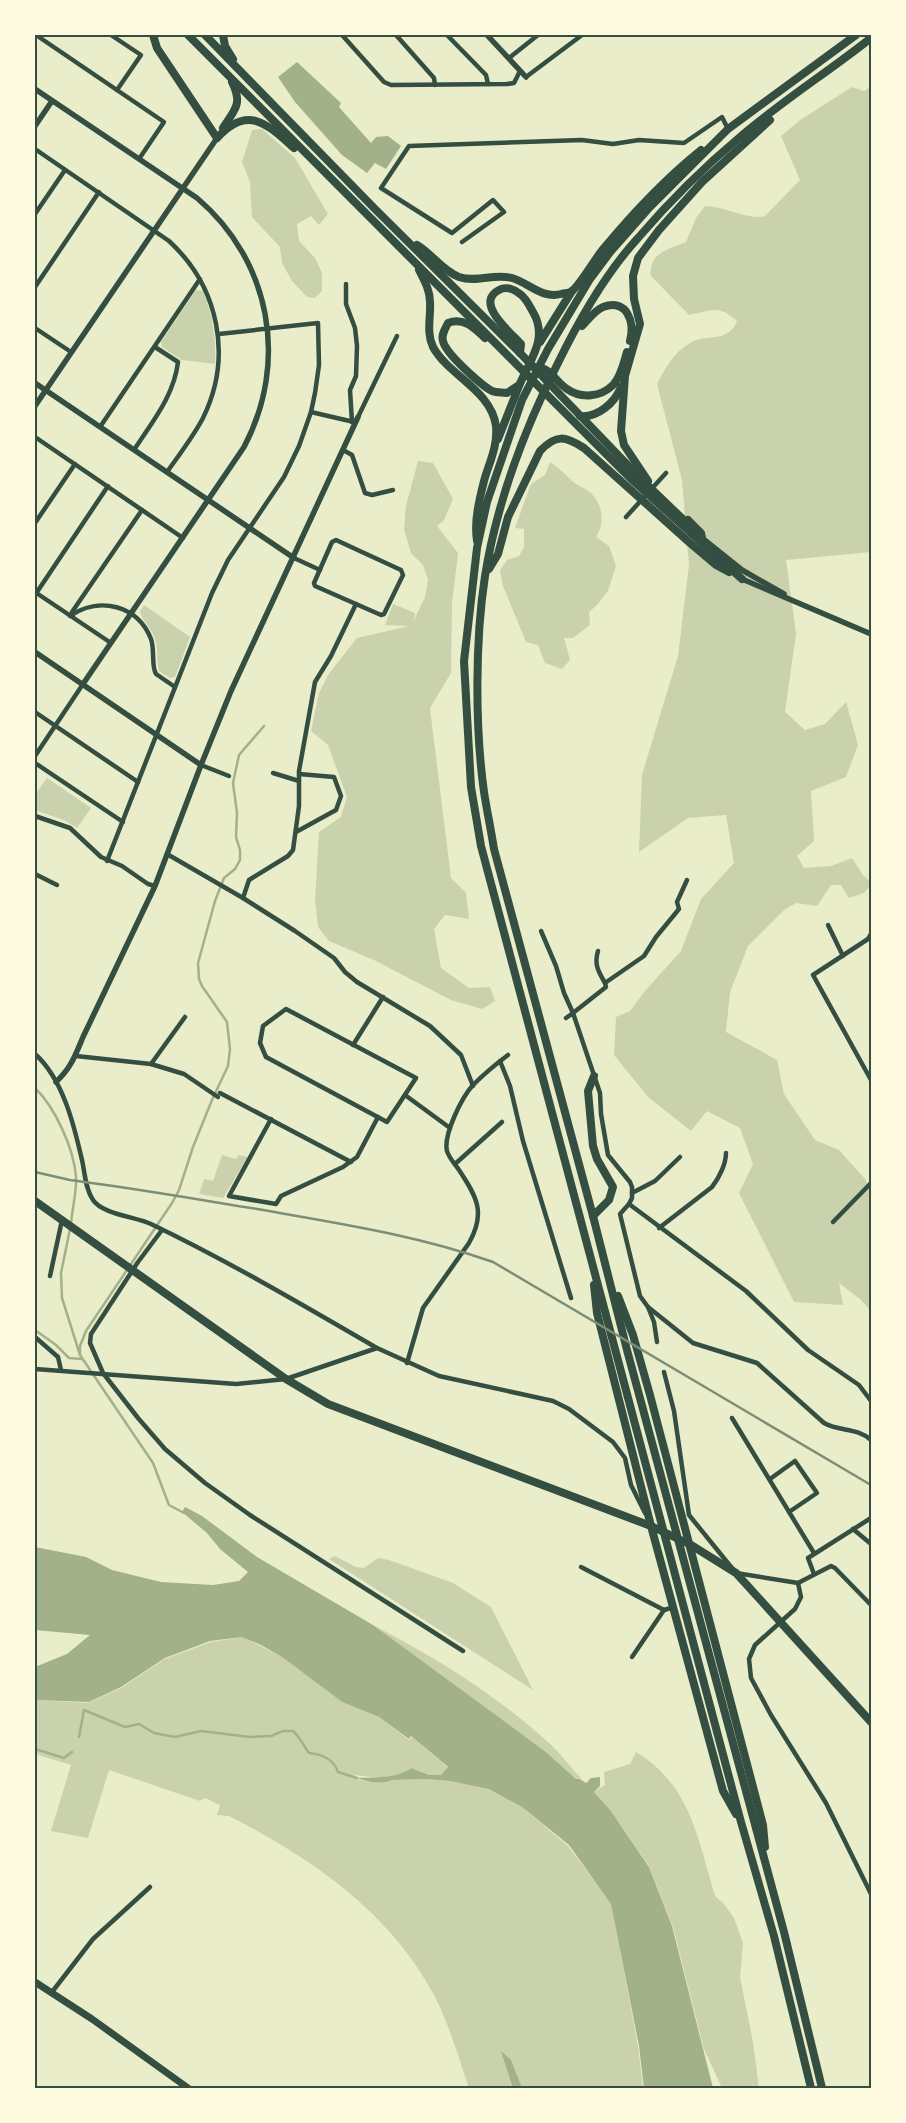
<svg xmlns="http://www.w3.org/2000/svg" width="906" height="2123" viewBox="0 0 906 2123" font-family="Arial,sans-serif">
<rect width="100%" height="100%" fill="#e9edc9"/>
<!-- green -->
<g fill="#cad2ad">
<path d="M852,87L864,91L871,87V552L786,560L796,634L785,712L805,730L825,724L846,702L858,745L846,777L811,791L814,841L797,856L804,868L831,866L852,858L863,875L871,882V885L864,893L849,898L841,885H831L817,906L796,903L784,910L748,946L730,992L726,1032L777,1060L784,1094L815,1140L839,1150L865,1179L871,1191V1311L860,1299L839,1283L843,1305L794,1302L739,1193L753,1164L740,1128L707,1111L691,1131L648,1097L614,1055L616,1017L630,1011L645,991L681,951L701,899L734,863L726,815L688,818L639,852L642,775L678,656L689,565L682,480L657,384C666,367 673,353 690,343C706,333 728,344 737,321C718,304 711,311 689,315L651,276C648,253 669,249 686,242L696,218L705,206C724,206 750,221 765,216L800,180L781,136L800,120Z"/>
<polygon points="262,129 295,158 328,214 319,225 311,216 297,224 299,241 315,258 322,273 322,291 315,298 307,297 292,281 282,263 280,247 252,217 250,182 242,162 252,130"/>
<path d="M196,290L203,291C213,315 216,339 215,364L182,360L162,347L161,342Z"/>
<polygon points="418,461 433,463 453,499 444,520 437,526 458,553 452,604 451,673 430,708 451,878 466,893 469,919 445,915 434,929 441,968 469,988 490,987 495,1001 482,1009 451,1000 374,960 329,941 318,927 315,900 319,832 341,817 347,797 328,745 311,731 319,693 328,675 357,638 409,626 385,625 393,604 415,613 413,622 425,597 428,580 423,565 411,553 404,529 406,506"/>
<path d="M550,462C559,468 563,472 571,480C576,485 585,488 591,493C603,505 605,524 596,537L609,546L616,566L608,591L597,605L589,612L590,625L573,638H564L570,660L562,669L545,663L538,645L526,642L503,586L500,570L507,560L519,556L524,547V529L515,528L531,484L545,475Z"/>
<path d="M144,605L190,637L175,677L170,678L159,671C156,661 159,650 155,639C152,629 142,621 140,611Z"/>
<polygon points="47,778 91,808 77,828 64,820 35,810 35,795"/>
<polygon points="222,1155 236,1159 238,1155 248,1157 223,1198 199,1194 204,1179 213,1181"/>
<polygon points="335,1556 356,1567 364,1568 378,1558 389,1560 453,1583 491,1607 533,1690 329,1559"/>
<path d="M373,1625C436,1658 497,1695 550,1744C561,1754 570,1767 581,1778L576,1779L545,1751L466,1695Z"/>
<path d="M243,1637L282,1657L342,1702L379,1717L409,1740L412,1737L448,1768L441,1775H429L411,1768C397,1781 371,1777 354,1775L356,1779C366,1782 382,1785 392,1780L424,1779L450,1781L489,1788L522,1807L568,1846L611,1903L638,2046L643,2088H469C459,2059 450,2027 436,1999C393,1914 312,1858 229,1816L217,1815L220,1805L205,1798L200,1801L109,1770L88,1838L51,1831L71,1765L35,1754V1700L88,1703L121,1688L165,1659L211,1642Z"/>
<path d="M636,1752C691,1785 698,1840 715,1896L724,1904L734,1918L743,1943L740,1977L753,2042L759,2088H722L704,2049L673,1927L649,1866L611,1811L594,1792L605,1785L604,1772L630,1764Z"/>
</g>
<!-- water -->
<g fill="#a3b18a">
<polygon points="297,62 341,103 339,107 371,143 376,137 388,136 401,146 386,169 375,163 367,173 342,155 295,102 278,77"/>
<path d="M185,1507L202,1516L257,1557L373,1625L546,1752L576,1779H580L586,1783L591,1778L600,1777V1786L594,1792L611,1811L649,1867L672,1926L713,2088H644L639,2046L611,1904L569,1845L522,1807L489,1789L450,1781L425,1779L392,1780C382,1785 367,1782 357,1778C374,1777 397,1779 411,1768L429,1775H441L448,1767L411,1736L409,1739L379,1717L342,1702L282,1657L261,1645L242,1637L210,1641L165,1658L121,1687L89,1702L35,1700V1667L67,1654L90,1635L35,1630V1547L86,1557L112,1570L161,1582L213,1585L239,1581L248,1572L220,1549L207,1533L182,1512Z"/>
<polygon points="501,2051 511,2060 522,2088 513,2088"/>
</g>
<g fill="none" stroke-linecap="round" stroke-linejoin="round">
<!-- stream -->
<g stroke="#a3b18a" stroke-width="2.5">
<path d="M35,1088C55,1107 74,1149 76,1177C77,1191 72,1209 71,1224"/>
<polyline points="70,1229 61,1273 62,1298 80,1355 153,1463 169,1505 184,1513"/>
<polyline points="35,1330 56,1345 69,1358 82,1359"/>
<polyline points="80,1355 80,1346 86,1331 172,1203 179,1190 193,1147 212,1100 228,1066 230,1049 227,1022 202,986 199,979 198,963 215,901 224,878 235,869 240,860 240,850 236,837 237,813 233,783 239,755 264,726"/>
<path d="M79,1737L84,1710L125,1727L139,1724L154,1733L175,1737L201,1731L250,1737L271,1736L283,1731H293C300,1737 303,1745 309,1753C321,1754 334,1759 338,1772L357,1778"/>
<polyline points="35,1749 64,1758 72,1752"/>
</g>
<!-- minor -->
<g stroke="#344e41" stroke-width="4.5">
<polyline points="36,35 164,122 139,159"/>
<polyline points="111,35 141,55 117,90"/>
<polyline points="342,35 384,82 391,85 507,84 514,83 520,71"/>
<polyline points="396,35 434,78 435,85"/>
<polyline points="447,35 486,75 488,84"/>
<polyline points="509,58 538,35"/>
<polyline points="526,77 582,35"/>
<path d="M35,149L169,241C219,287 233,357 203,418C193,437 179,455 167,472"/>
<polyline points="35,214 65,170"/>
<polyline points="462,242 504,212 493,200 452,233 381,188 409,146 582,140 613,144 639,140 684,143 722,117 728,129"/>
<polyline points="346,284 346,304 355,328 357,346 356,376 350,390 352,422"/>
<polyline points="35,287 99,192"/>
<polyline points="35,328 71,352"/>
<polyline points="311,412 354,422"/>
<polyline points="358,417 397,336"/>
<polyline points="100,427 200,279"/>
<polyline points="35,437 183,538"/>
<path d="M134,450C152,422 174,396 178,362L155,347"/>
<polyline points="343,450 352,455 365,493 372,495 393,490"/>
<polyline points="626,517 666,473"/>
<polyline points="35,523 75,464"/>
<polygon points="336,540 401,570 403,575 384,614 381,615 315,586 314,583 332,542"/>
<polyline points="294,558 320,570"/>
<polyline points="35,592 111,643"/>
<polyline points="35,595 108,486"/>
<polyline points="72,612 142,510"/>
<path d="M70,616C99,596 138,605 151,639C155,650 151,666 156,674L175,687"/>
<polyline points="35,712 138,782"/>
<polyline points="35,756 83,684"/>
<polyline points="35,763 123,822"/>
<polyline points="201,765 229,776"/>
<polyline points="273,773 299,781"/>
<polyline points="35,816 70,828 101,857 122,866 148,884 155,886"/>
<polyline points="296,832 336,810 341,796 334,777 299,774"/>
<polyline points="167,854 243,898 295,931 334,958 345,972 357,982 430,1026 461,1055 473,1086"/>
<polyline points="107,861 212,593 228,560 284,477 299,446 311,412 315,393 319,365 318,323 219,334"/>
<polyline points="35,874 57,885"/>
<polyline points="243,898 249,880 288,856 293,850 299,806 299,771 315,682 331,656 356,604"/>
<polyline points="828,925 843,956"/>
<polyline points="541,931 556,966 564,993 573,1013 606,987 605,983 644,956 656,937 679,909 677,902 687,880"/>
<polyline points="871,934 868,939 813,975 871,1080"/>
<path d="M598,951C594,964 598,971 605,983"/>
<polygon points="286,1009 416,1078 387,1122 266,1057 260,1043 263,1026"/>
<polyline points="566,1018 573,1013 600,1093 601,1114 608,1155 630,1182 632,1187 632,1198 629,1204 746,1291 808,1350 859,1385 871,1401"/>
<polyline points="353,1045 383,997"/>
<path d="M35,1054C63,1079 74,1125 82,1160C85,1173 85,1188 93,1200C102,1214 136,1217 151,1224C228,1261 303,1305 377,1348L439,1376L553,1401L569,1409L613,1442L625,1458L631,1485L645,1513"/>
<polyline points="76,1056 151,1064 184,1074 218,1097"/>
<polyline points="500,1061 510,1086 523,1141 571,1298"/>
<polyline points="151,1064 185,1017"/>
<polyline points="220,1093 351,1162"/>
<polyline points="405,1095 450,1128"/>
<polyline points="271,1119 229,1196 276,1204 281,1196 343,1167 357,1157 378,1117"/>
<polyline points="455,1164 502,1122"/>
<polyline points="632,1193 655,1181 680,1157"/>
<polyline points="629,1204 620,1214 640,1296 648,1307 654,1322 657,1342"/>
<polyline points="833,1222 871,1183"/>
<path d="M659,1228L712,1187C719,1178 726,1164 726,1153"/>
<polyline points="162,1230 138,1262 91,1334 90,1343 103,1373 138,1418 165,1449 205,1483 250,1515 463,1651"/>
<polyline points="50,1276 62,1220"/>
<path d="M648,1307L693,1343L757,1363L824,1423C840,1432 857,1427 871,1440"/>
<polyline points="35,1337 58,1357 61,1370"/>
<path d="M407,1363L423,1308L469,1243C486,1213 477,1197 459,1170C455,1164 449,1158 447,1151C443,1135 462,1097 473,1085C484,1074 496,1064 508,1055"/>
<polyline points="35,1369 236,1384 286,1379 377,1348"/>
<polyline points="664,1372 674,1411 689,1515 736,1573 798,1583 831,1566 835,1568 871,1605"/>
<polyline points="732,1418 814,1553"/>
<polyline points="770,1479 795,1461 817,1493 789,1512"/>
<polyline points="853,1529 871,1544"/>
<polyline points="581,1567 664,1610 674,1607"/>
<polyline points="814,1574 808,1558 871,1518"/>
<polyline points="798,1583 801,1597 795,1609 755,1645 749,1659 751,1678 771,1715 826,1803 871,1894"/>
<polyline points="632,1657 664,1610"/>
<polyline points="52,1992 93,1939 150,1887"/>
</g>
<!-- tertiary -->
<g stroke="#344e41" stroke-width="5.5">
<polyline points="487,35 526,77"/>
<path d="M35,89L197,198C271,261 289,362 244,447L83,684"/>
<polyline points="35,126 52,101"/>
<polyline points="35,383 294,558"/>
<polyline points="35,406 217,138"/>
<polyline points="702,538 742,570 784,594"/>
<polyline points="742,579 871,634"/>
<polyline points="35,652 201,765"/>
<path d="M56,1082C71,1068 75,1056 83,1037L155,886L201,765L231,691L358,417"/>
</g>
<!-- secondary -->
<polyline stroke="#344e41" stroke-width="7" points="35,1982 92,2019 188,2088"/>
<!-- primary -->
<polyline stroke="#344e41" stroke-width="8" points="35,1201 286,1379 328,1404 651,1526"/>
<!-- trunk -->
<g stroke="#344e41" stroke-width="8">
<polyline points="153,35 157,48 217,138"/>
<polyline points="188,35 630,478 742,579"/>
<polyline points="205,35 375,209 520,353 643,481 690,526"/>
<polyline points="223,35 225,46 233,59"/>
<path d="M223,128C235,109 243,104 232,82"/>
<path d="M217,138C248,104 267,124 294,148"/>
<path d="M417,245C432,254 443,271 459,277C477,283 494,273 512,278C529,283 542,299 561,294C564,293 570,293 572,291C580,285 596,257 604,248C633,213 665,179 701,150"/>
<path d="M419,270C424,280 430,290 430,302C431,317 426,332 433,347C449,376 491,390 496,426C498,446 489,463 484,481C479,501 474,521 477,541"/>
<path d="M582,326C588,320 595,310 603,307C627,298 635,322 630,341"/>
<path d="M485,338C474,328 464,317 448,323C445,329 441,335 443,341C445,353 481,385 492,391C497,393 502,392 507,393L519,385"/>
<polyline points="540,342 572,291"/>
<path d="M536,367C551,368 555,381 567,389C581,399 601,397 613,385C621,377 624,362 627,352"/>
<path d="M580,416C597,418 615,403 621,387"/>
<path d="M498,439C505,421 512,404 519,386C529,361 549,339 533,312C529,305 526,298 520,294C514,289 506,286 499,290C474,303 510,332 521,344L520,353"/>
<polyline points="648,481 624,445 621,431 625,376 640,324 634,299 633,276 638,258 659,230 702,182 770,120"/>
<polyline points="688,520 701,533 702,538"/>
<path d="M489,569L498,554L508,517L540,451C556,434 565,436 584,448L690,543L716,565L729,572"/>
<polyline points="593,1216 609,1200 613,1187 597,1159 593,1146 588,1091 594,1076"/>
<polyline points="594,1285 597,1313 651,1526 723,1791 736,1814"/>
<polyline points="618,1296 633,1335 650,1395 763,1825 765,1847"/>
<polyline points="651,1526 691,1545 736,1573 871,1722"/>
<polyline points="811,2088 774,1936 741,1822 481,846 471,787 464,661 477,548 487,502 522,400 548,349 590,279 611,251 648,209 728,129 856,35"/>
<path d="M822,2088L784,1932L627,1350L593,1216L494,849C491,830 487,811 484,792C475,727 475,641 485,576C497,502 524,430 558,363C579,320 605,274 638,238C669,202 704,167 740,137C782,101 828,72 871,38"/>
</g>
<!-- rail -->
<path stroke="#7c8e77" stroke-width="2.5" d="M35,1172L70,1180C133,1188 195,1199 257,1209C337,1223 416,1235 493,1262L871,1485"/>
</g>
<!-- border -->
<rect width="906" height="2123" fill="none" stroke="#fefae0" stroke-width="72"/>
<rect x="36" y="36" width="834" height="2051" fill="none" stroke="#344e41" stroke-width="2"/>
</svg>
